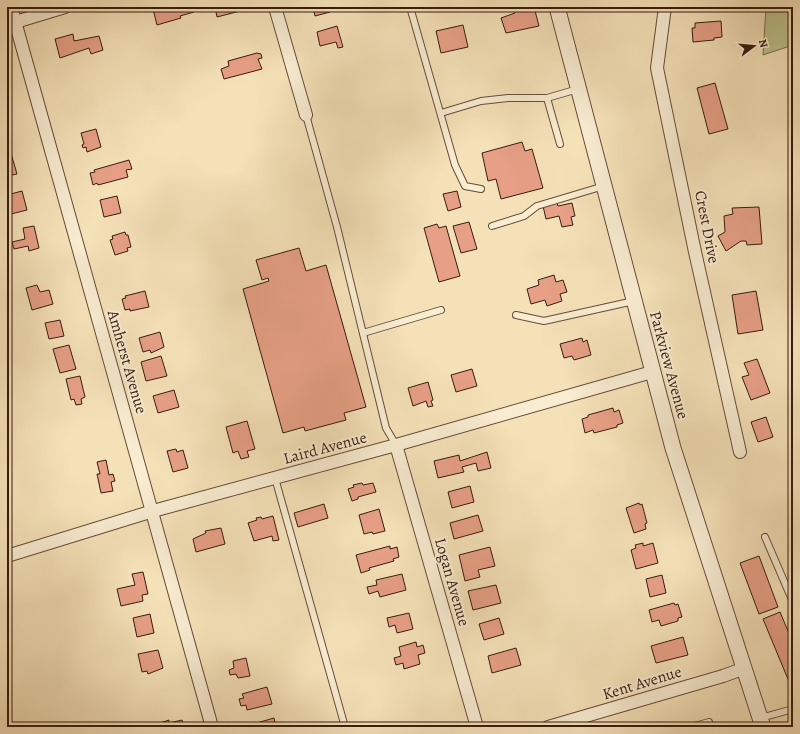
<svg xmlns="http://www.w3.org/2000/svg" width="800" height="734" viewBox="0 0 800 734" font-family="Alegreya,serif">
<rect width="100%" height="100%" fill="#f5e1b8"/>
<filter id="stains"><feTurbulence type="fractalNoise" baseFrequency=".005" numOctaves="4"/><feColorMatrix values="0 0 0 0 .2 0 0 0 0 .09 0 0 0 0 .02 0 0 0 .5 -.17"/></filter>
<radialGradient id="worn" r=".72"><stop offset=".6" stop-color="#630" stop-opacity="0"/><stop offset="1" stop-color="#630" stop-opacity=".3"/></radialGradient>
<!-- green -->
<polygon fill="#bdc28e" stroke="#7a6e4f" points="766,7 793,7 793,45 763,55"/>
<!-- building -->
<g fill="#e7a086" stroke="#371b10">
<polygon points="159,7 192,7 194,12 180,16 181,18 157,25 153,9"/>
<polygon points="215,7 239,7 240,11 217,17"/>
<polygon points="313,7 329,7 330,12 315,16"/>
<polygon points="517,7 534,7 539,26 506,33 501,18 515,13 513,8"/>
<polygon points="721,21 722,37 714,38 714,40 693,42 692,28 695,28 695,23"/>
<polygon points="463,25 468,47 441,53 436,31"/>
<polygon points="337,26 343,47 338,48 336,42 320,46 317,32"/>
<polygon points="73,34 74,41 99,36 103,50 91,54 89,48 60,58 55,39"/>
<polygon points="257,53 261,54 262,58 258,59 262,69 224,79 221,69 229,66 228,61"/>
<polygon points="715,83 728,129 709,134 697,88"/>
<polygon points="96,129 101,147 87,152 86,147 83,148 82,145 84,144 81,133"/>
<polygon points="522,142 525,151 532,149 543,188 501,199 496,179 488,181 482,153"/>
<polygon points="7,150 10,150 17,174 7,176"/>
<polygon points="129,160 132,169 126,170 128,177 98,185 97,183 93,185 90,173 95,172 94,170"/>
<polygon points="22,191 27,210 11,214 7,195"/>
<polygon points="457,191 461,207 448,211 443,194"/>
<polygon points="117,196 121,213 104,217 100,200"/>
<polygon points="557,203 558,206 572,203 575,216 571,217 573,225 562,227 559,216 546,219 543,206"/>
<polygon points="759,207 762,244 747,245 746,241 741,241 726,251 718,236 725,232 724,216 733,214 732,208"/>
<polygon points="469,222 477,249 461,253 453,226"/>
<polygon points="437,224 439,228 446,226 460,276 439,282 424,228"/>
<polygon points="34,226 39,248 29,251 28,246 14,249 12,242 25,239 23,228"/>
<polygon points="125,232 126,235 128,235 131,247 127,248 128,251 115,255 110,240 113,239 112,236"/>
<polygon points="299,248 306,271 326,265 366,407 344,413 346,420 305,431 304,427 283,433 243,289 269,281 268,278 262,280 256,260"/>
<polygon points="554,275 556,282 563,280 567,292 560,294 562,301 547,306 545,300 531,304 527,289 539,285 538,280"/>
<polygon points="37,285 40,292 49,290 53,304 32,310 26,288"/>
<polygon points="145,291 149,307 130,311 130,309 125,310 122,299 126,298 125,296"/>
<polygon points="756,291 763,330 738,334 732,295"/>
<polygon points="60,320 64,336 49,339 45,323"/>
<polygon points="160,332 164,347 151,353 150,350 143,352 139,338"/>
<polygon points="582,338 583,342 587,340 591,355 574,360 572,356 564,358 560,344"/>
<polygon points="69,345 76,369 60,373 53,349"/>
<polygon points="161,356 167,376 146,381 141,362"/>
<polygon points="757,359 770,393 751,400 742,377 749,375 744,363"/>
<polygon points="472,369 477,386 456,392 451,375"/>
<polygon points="80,376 85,397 81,399 82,404 76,405 74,399 71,400 66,379"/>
<polygon points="428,382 433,400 431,401 433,406 428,407 426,401 413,406 408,388"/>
<polygon points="174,390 179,407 158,413 153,396"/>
<polygon points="613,408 614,412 619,410 623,423 617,425 617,427 594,433 593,430 585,433 582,419 588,417 588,415"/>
<polygon points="766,417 773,437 758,442 751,422"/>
<polygon points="247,421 255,449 247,451 249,457 241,459 238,451 233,453 226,427"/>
<polygon points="176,449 177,452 183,450 188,468 173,472 167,451"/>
<polygon points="487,452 491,468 478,471 476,463 462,467 464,472 438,478 434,461 459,455 460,461"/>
<polygon points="106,460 109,475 113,474 115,481 111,482 113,491 101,493 97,474 100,474 97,462"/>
<polygon points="362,483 363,485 373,483 376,492 358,497 358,499 352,501 348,489 354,487 353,485"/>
<polygon points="470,486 474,502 452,508 448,492"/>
<polygon points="639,503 640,505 642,504 647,523 645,524 646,529 634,533 626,508"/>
<polygon points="324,504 328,518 298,527 294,513"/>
<polygon points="379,509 385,531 373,534 372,532 364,534 359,515"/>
<polygon points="478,515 483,531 454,539 450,523"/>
<polygon points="273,516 279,540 273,541 272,536 254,541 248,523 257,520 256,518 261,517 262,519"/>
<polygon points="221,528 225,544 196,552 193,539 206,533 205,531"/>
<polygon points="643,543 643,546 653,543 658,563 636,569 631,550 636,548 635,545"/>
<polygon points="390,546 390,549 397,547 399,557 393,559 394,561 369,568 370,570 361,573 356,555"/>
<polygon points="490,547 495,566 478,570 480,577 465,581 459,555"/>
<polygon points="759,556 778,607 759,614 740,563"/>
<polygon points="143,572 148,594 142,595 143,601 121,606 117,589 135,585 132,574"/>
<polygon points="402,574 406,590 380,597 378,591 369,594 367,587 377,585 376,580"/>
<polygon points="662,575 666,593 650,597 646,579"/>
<polygon points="496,585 501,603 473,610 468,591"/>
<polygon points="674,603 675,605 678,604 682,617 678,618 678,621 661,626 659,620 652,622 649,610"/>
<polygon points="780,612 793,643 793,682 790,684 763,619"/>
<polygon points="409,613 413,629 397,633 395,625 389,627 387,618"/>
<polygon points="150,614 154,633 137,637 133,618"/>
<polygon points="499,618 504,634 484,640 479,624"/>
<polygon points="683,637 688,655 656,663 651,646"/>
<polygon points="416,642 417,647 423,645 425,653 418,655 420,664 404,669 403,663 396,665 394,658 401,656 399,647"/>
<polygon points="516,648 521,665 492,673 488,656"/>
<polygon points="158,650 163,668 148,674 147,671 142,672 138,654"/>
<polygon points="246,658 250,676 238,678 236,674 230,675 229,670 234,668 233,661"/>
<polygon points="267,687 272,704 247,710 246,705 241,706 239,699 244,698 242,694"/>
<polygon points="274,718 276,727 254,727 253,724"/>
<polygon points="169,720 169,723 182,720 184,727 154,727 160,724 160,723"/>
</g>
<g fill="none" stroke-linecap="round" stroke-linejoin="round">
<defs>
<g id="service">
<polyline points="410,7 455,165 465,186 481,189"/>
<polyline points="547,98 560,144"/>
<polyline points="441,113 481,101 508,98 547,98 578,89"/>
<polyline points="306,115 337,227 386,428 396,445"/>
<polyline points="492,226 524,216 537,206 604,186"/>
<polyline points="516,315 544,321 634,301"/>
<polyline points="363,333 441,310"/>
<polyline points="275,478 345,727"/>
<polyline points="765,537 793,602"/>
<polyline points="761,718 793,709"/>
<polyline points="691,727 709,722 710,727"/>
</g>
<g id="minor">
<polyline points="11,7 212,727"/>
<polyline points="275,7 306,115"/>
<polyline points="665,7 657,68 695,252 740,452"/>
<polyline points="9,24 65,7"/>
<polyline points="396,445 477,727"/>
<polyline points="7,556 153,511 396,445 652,372"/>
<polyline points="548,727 723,676 745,668"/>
</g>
<polyline id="tertiary" points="557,7 673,448 763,727"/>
</defs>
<!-- service casing -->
<use href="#service" stroke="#664c3a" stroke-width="8"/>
<!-- minor casing -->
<use href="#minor" stroke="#664c3a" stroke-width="14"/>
<!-- tertiary casing -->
<use href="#tertiary" stroke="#664c3a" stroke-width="17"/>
<!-- service -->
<use href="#service" stroke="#f8ecd1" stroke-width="6"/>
<!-- minor -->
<use href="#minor" stroke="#f8ecd1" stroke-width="12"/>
<!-- tertiary -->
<use href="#tertiary" stroke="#f8ecd1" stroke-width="15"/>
</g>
<g text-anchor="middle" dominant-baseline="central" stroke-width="4" stroke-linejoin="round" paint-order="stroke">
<!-- street labels -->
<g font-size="16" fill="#371b10" stroke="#f8ecd1">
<text transform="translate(707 227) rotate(79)">Crest Drive</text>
<text transform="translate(127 362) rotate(74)">Amherst Avenue</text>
<text transform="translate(669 365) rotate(75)">Parkview Avenue</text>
<text transform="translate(325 448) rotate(-15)">Laird Avenue</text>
<text transform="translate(452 582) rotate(74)">Logan Avenue</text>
<text transform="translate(642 683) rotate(-17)">Kent Avenue</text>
</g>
</g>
<!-- margin -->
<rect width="800" height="734" fill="none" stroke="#f5e1b8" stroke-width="24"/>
<rect x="8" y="8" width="784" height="718" fill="none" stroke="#371b10" stroke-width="2"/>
<rect x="12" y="12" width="776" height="710" fill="none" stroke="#371b10"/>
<!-- north arrow -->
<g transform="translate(754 46) rotate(74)" stroke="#f8ecd1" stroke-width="3" paint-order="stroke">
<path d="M0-3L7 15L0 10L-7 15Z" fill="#371b10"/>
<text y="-6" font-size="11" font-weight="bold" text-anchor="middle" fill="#371b10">N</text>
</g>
<rect width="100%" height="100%" filter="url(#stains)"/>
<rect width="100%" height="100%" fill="url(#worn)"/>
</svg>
